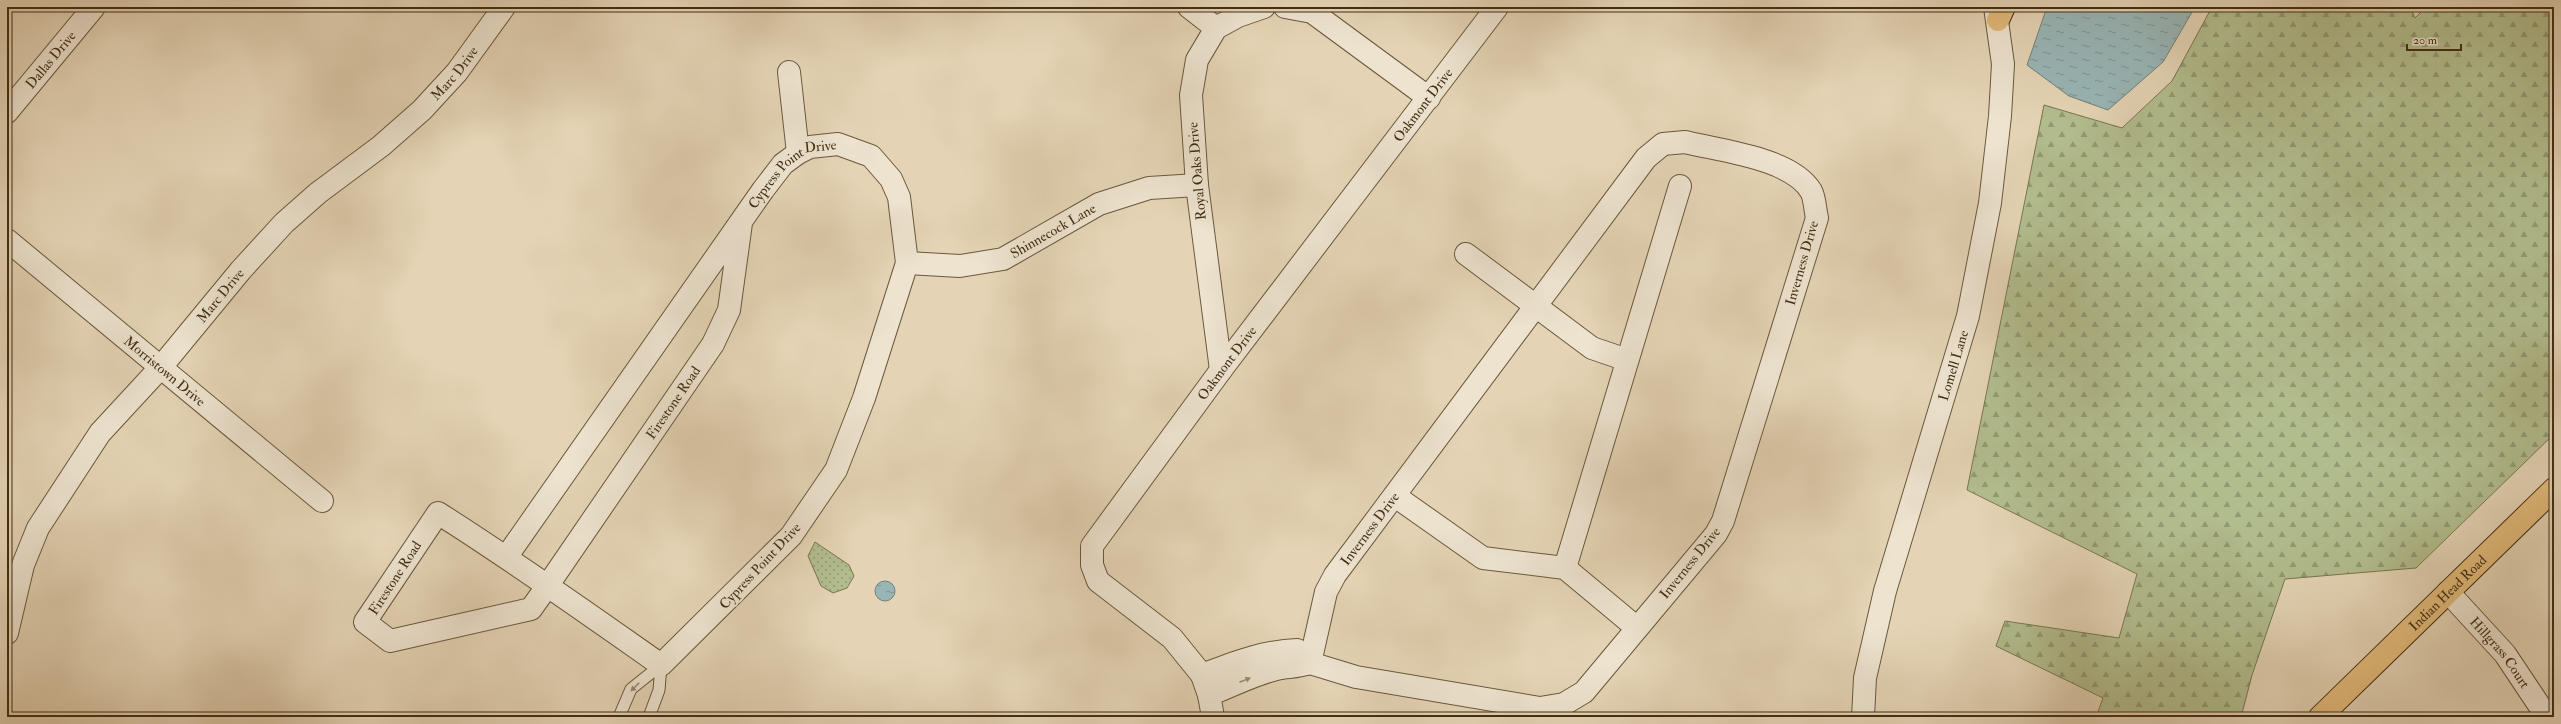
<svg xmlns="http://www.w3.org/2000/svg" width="2561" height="724" viewBox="0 0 2561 724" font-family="'IM FELL Double Pica',serif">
<defs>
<pattern id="forest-firs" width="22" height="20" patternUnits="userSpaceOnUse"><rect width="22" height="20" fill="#b2bd8e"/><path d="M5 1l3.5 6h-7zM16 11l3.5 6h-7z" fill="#929a73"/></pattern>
<pattern id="park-dots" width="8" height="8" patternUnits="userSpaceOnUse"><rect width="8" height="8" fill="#b2bd8e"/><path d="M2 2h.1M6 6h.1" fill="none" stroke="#929a73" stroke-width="1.8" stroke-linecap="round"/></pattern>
<pattern id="water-ripples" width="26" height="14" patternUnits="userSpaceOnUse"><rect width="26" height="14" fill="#99b6b7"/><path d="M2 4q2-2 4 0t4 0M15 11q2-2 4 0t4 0" fill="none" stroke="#7e9494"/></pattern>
</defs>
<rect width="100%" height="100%" fill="#e4d4b5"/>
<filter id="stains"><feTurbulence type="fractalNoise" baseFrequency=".005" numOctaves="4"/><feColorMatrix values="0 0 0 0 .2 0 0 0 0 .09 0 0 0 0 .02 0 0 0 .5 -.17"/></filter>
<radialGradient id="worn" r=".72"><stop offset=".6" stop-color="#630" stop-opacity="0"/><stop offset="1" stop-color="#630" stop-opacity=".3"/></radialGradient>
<!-- forest -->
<polygon fill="url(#forest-firs)" stroke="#7a7651" points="2212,7 2410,7 2415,18 2426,7 2554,7 2554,434 2416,568 2285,579 2252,675 2241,717 2096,717 2103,698 1996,646 2005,621 2119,638 2137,574 1967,490 2044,105 2122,128 2172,81"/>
<!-- park -->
<polygon fill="url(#park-dots)" stroke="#7a7651" points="815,542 849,565 854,576 847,588 833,593 821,586 808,556"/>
<!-- water -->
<g fill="url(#water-ripples)" stroke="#768076">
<polygon points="2047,7 2195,7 2163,62 2108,110 2069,96 2027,65"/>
<circle cx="885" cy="591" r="10"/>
</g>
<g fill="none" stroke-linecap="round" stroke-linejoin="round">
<defs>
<g id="service">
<polyline points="619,717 631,689 661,665"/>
<polyline points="649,717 659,690 661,665"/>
</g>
<g id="minor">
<polyline points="1189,7 1216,28"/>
<polyline points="1285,7 1312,12 1429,98"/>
<polyline points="789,72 798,153"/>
<path id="s1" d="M7,112L94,7"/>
<path d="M1685,142C1721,151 1791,158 1811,191C1815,198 1815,210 1817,218L1723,521L1716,534L1584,692L1564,704L1540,708L1356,677L1310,663L1326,592L1335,575L1646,158L1663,144Z"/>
<path id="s2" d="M7,240L322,501"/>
<polyline points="1466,254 1592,348 1627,360"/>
<path id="s3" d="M907,263L960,266L1003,259L1099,204L1149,188L1197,185"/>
<polyline points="1221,370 1197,185 1191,95 1197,60 1216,28 1238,16 1264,7"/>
<polyline points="1395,496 1483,558 1565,568 1637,628"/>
<path id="s4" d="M507,556L763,190L783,164L798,153L810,147L838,144L871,156L891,179L899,197L907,263L864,398L836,470L791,536L661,665C587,613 514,561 438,513L365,622L390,641L531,609L548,585L713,344L729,310L741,223"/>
<polyline points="1565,568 1680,186"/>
<path id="s5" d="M2448,592L2505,654L2547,717"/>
<path id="s6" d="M7,633L23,565L38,528L100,433L161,367L241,270L284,223L318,193L381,146L422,110L457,72L504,7"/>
<path d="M1202,675C1234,663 1263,651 1297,650L1310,663C1296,668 1288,666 1276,669C1253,675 1231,686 1209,695"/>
<path id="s7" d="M1213,717L1209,695L1202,675L1172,638L1098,581L1092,565V546L1221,370L1497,7"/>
</g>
<g id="tertiary">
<path id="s8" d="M1863,717L1865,678L1885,591L1968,316L1990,203L2000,116L2003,64L1995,7"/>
</g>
<g id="primary">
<path id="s9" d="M2320,717L2554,489"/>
</g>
<polyline id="motorway" points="1998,20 2004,7"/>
</defs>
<!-- service casing -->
<use href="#service" stroke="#6a583c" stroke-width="13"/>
<!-- minor casing -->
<use href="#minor" stroke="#6a583c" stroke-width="24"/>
<!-- tertiary casing -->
<use href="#tertiary" stroke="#6a583c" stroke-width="24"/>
<!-- primary casing -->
<use href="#primary" stroke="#412e14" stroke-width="24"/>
<!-- motorway casing -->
<use href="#motorway" stroke="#412e14" stroke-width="24"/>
<!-- service -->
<use href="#service" stroke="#ede3cf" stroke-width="11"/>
<!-- minor -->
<use href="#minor" stroke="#ede3cf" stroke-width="22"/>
<!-- tertiary -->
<use href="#tertiary" stroke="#ede3cf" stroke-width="22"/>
<!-- primary -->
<use href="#primary" stroke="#e2ba7a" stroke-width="22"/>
<!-- motorway -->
<use href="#motorway" stroke="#e2ba7a" stroke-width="22"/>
</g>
<!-- one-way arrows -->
<defs><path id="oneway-solid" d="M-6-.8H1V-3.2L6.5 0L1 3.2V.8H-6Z"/></defs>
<g fill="#978872">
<use href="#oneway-solid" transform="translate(1245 680) rotate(-22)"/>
<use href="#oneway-solid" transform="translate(635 687) rotate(135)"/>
</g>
<g text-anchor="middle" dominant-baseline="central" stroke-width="4" stroke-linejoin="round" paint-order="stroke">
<!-- street labels -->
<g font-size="14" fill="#412e14" stroke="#ede3cf">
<text stroke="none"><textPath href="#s1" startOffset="68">Dallas Drive</textPath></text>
<text stroke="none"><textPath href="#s6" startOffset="730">Marc Drive</textPath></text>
<text stroke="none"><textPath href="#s7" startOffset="772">Oakmont Drive</textPath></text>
<text transform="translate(1197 171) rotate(-95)">Royal Oaks Drive</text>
<text stroke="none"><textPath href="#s4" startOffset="482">Cypress Point Drive</textPath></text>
<text stroke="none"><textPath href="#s3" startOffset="154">Shinnecock Lane</textPath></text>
<text transform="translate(1802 263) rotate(-74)">Inverness Drive</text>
<text stroke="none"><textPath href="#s6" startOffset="406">Marc Drive</textPath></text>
<text stroke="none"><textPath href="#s7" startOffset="448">Oakmont Drive</textPath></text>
<text stroke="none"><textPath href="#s8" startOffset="364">Lomell Lane</textPath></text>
<text stroke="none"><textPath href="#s2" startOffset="205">Morristown Drive</textPath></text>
<text stroke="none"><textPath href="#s4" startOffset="2001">Firestone Road</textPath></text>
<text transform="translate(1370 529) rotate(-53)">Inverness Drive</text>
<text transform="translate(1690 563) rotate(-51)">Inverness Drive</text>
<text transform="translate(760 566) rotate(-47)">Cypress Point Drive</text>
<text transform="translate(395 578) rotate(-57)">Firestone Road</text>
<text stroke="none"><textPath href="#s9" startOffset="178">Indian Head Road</textPath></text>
<text stroke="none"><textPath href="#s5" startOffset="80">Hillgrass Court</textPath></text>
</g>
</g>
<!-- margin -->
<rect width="2561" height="724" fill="none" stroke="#e4d4b5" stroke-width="24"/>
<rect x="8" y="8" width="2545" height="708" fill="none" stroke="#412e14" stroke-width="2"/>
<rect x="12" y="12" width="2537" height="700" fill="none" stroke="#412e14"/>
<!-- scale -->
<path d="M2407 44v6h54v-6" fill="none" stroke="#412e14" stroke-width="2"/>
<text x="2413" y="44" font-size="12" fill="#412e14" stroke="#ede3cf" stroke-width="3" paint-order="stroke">20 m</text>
<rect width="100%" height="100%" filter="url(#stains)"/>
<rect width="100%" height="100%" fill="url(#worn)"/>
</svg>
